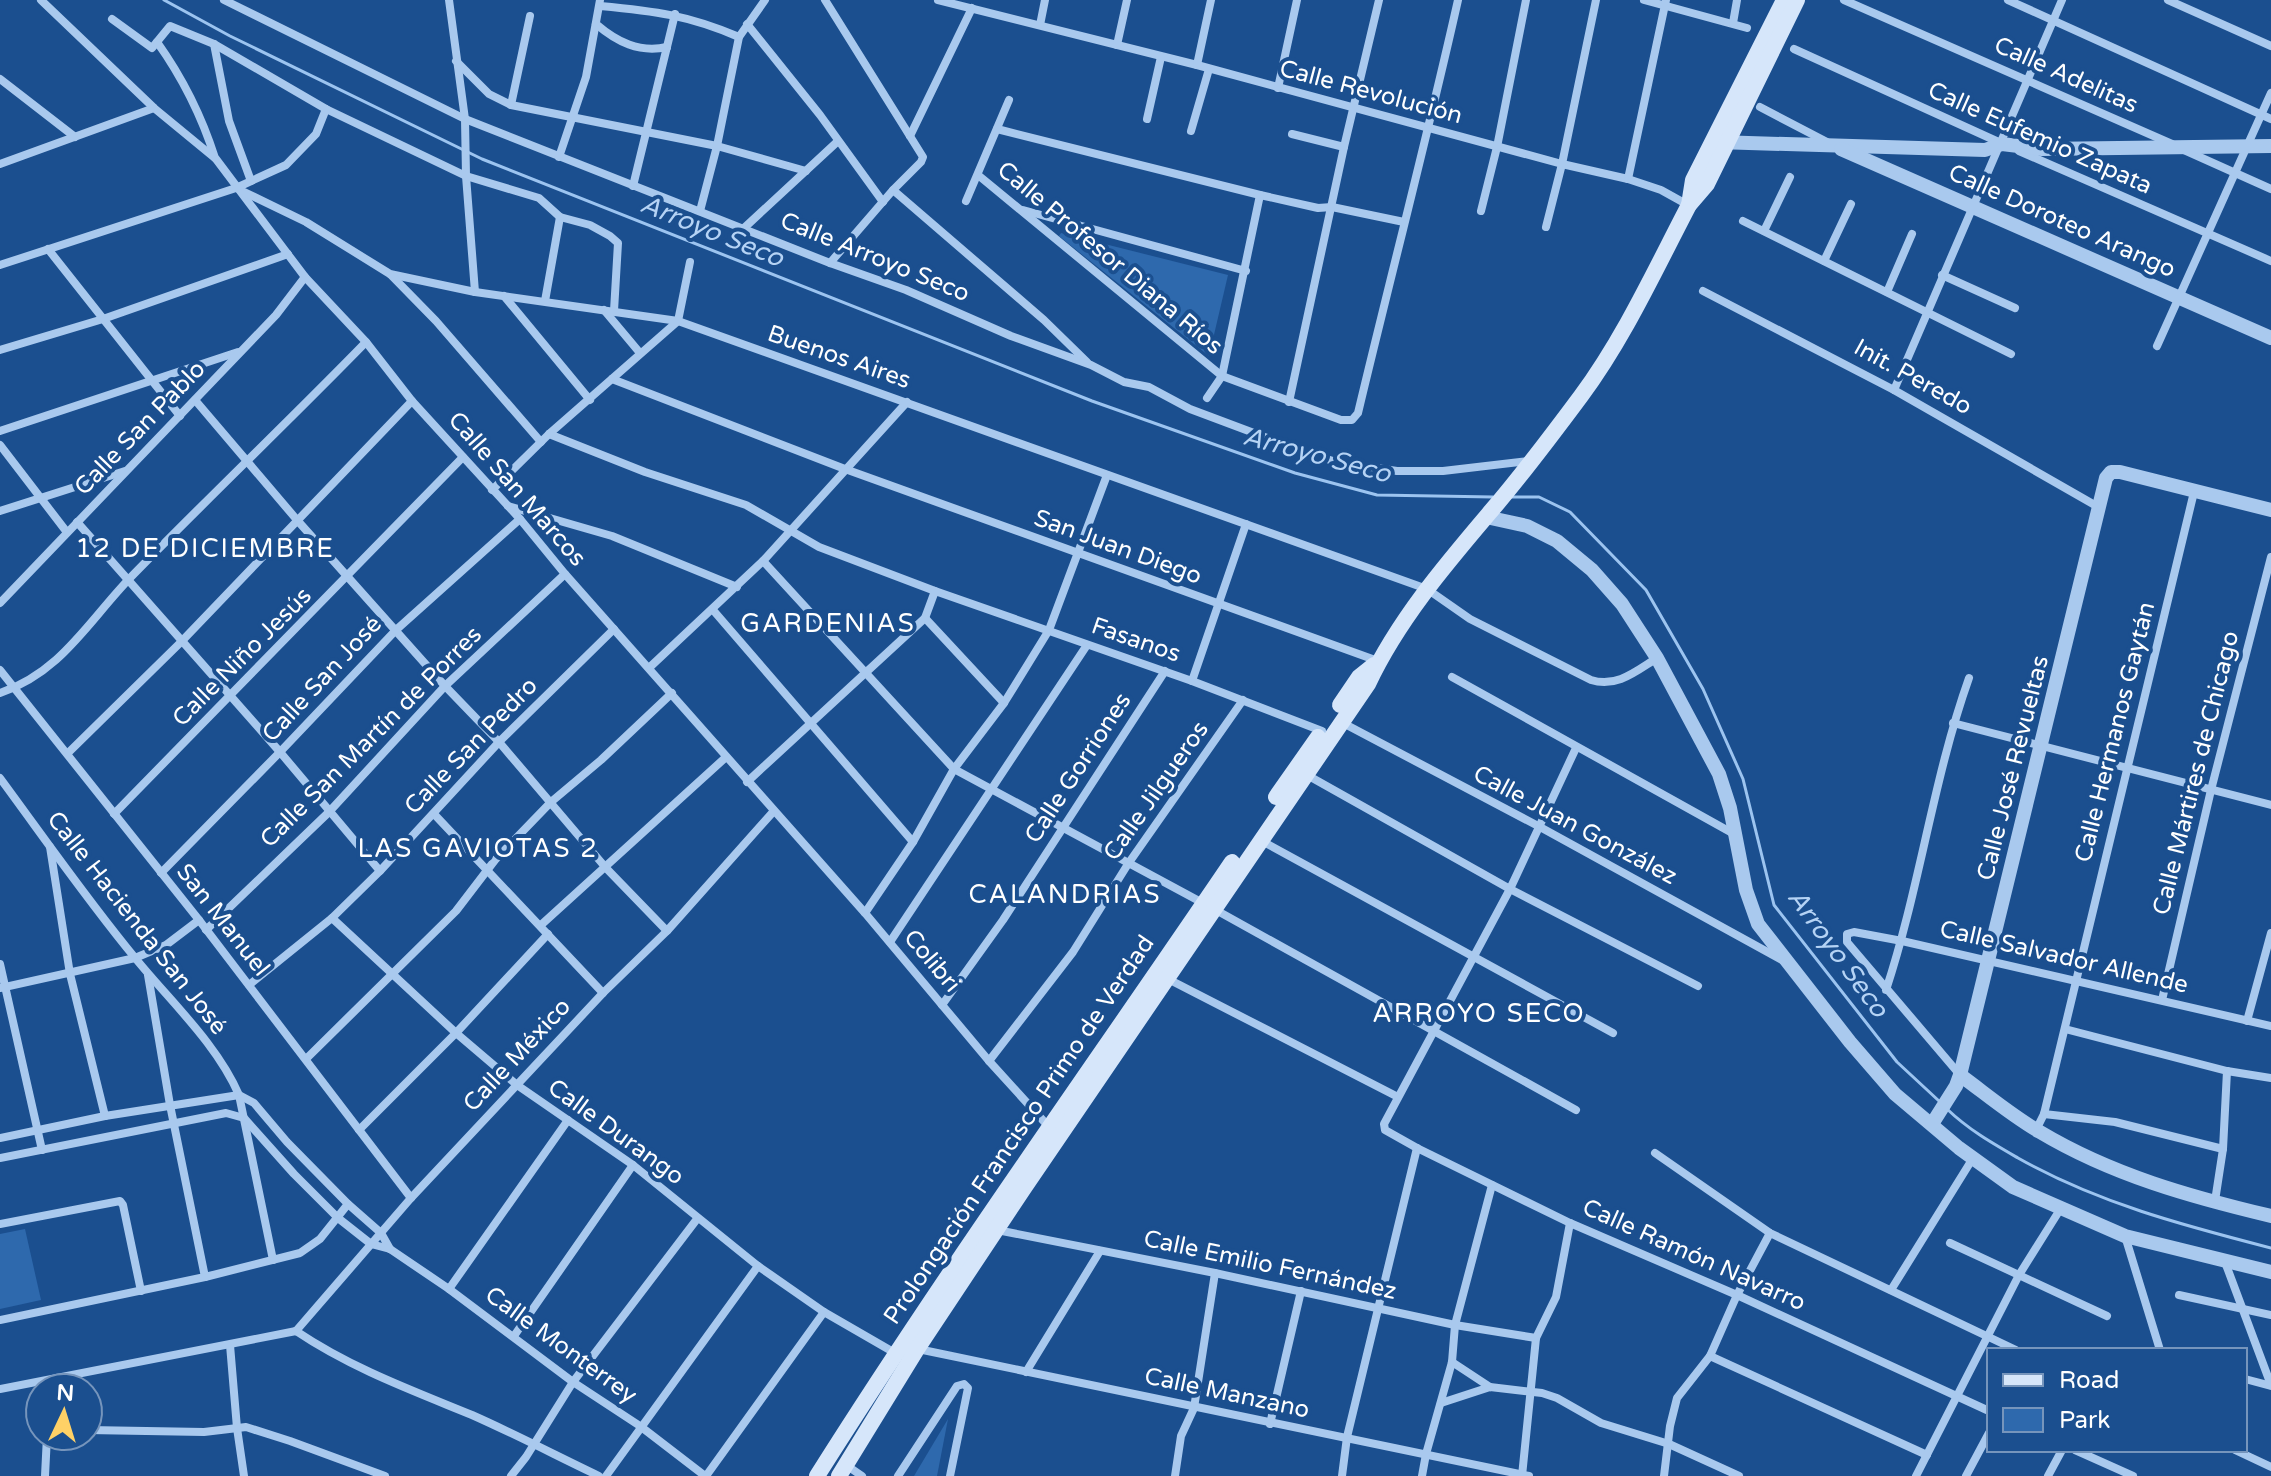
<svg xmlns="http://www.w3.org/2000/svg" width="2271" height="1476" viewBox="0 0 2271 1476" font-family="'Varela Round',sans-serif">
<rect width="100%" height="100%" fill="#1b4f8f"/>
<!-- green -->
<g fill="#2e69ad">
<polygon points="1061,233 1228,275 1209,356 1059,236"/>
<polygon points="25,1229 41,1300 0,1309 0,1234"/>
<polygon points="948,1419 937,1476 914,1476"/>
</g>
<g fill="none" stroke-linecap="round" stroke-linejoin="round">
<!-- stream -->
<g stroke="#9cc4f0" stroke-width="3">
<polyline points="164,0 230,36 482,159 1092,401 1295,473 1377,495 1493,497"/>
<polyline points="1509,497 1539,497 1570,512 1646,590 1703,689 1743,779 1774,905 1897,1062 1939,1101"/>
<path d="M1947,1109C1969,1130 1992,1143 2018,1158C2098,1203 2182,1225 2271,1248"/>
</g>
<!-- minor -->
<g stroke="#a9c9ee" stroke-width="8">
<polyline points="41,0 154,108 216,159 305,277 366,342 412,401 520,519 565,574 865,913 989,1061 1049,1127"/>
<polyline points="224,0 465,119 830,263 906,290 1011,336 1091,365 1124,382 1149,387 1190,409 1299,450 1336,462 1397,471 1443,471 1528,461"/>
<polyline points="449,0 465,119 466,176 475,292"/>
<polyline points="825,0 923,157 921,162 893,190 830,263"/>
<polyline points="938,0 1197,65 1562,164 1628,179 1661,190 1688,205"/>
<polyline points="1644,0 1747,28"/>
<polyline points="1844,0 2172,144"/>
<polyline points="2008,0 2271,119"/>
<polyline points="2168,0 2271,46"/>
<path d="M600,6C654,11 688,15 739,37"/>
<polyline points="112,19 152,48 170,26 214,44 326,109 466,176 539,198 560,217 590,225 610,236 618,243 614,311"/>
<polyline points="1733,23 1737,0"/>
<path d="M596,24C617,42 639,53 667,47"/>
<polyline points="747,24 820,115 883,202"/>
<polyline points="1040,25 1045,0"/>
<path d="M157,42C182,77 202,117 215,158"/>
<polyline points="214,44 229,121 251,181"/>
<polyline points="1117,45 1127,0"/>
<polyline points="1794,49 2003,144"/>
<polyline points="456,61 489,94 511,105 717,146 806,171"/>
<polyline points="1197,65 1211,0"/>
<polyline points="0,79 75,137"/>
<polyline points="1278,88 1297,0"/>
<polyline points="511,105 530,16"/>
<polyline points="1760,107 1827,142"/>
<polyline points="1147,119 1161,57"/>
<polyline points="997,129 1260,195 1318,208 1332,207 1404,222"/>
<polyline points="1191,131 1209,69"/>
<polyline points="1292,134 1344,147"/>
<polyline points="910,136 972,8"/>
<polyline points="2184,150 2271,189"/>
<polyline points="2019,151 2271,261"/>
<polyline points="559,157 586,77 600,0"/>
<polyline points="0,164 154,108"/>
<path d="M978,175L1222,376L1341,420H1352L1358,413C1391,275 1427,138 1458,0"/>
<polyline points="1628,179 1666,0"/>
<polyline points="633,186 675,14"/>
<path d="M240,190L306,222L390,274L475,292L678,321L1427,589L1470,619L1591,680C1617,688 1636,671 1657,658"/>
<polyline points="893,190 1044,320 1087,362"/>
<polyline points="966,201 1009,100"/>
<polyline points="1023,210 1246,271"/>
<polyline points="700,211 717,146 739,37 765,0"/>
<polyline points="1481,211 1497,147 1526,0"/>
<polyline points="1743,221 2011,354"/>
<polyline points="1546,227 1562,164 1596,0"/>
<polyline points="743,229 837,142"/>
<polyline points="1764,231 1790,177"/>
<polyline points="48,249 180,416"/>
<polyline points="1824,261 1851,204"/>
<polyline points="0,265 236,188 286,165 316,134 326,109"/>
<polyline points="391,275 436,321 541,442"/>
<polyline points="1942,275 2015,308"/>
<polyline points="1703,291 1894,390 2100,508"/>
<polyline points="1887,292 1912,234"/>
<polyline points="504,296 590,400"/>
<polyline points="545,301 560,217"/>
<polyline points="604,310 640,353"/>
<polyline points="678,321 690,262"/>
<polyline points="2157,346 2271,93"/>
<polyline points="0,350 103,319 288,254"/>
<polyline points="612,379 845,469 1378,661"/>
<polyline points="1894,390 2062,0"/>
<polyline points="1207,398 1222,376 1260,195"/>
<polyline points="195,400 297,520 445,686 499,742 606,868 667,931"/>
<polyline points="1289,402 1344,147 1379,0"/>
<polyline points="0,431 238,352"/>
<polyline points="549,434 645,472 746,505 819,547 935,591 1192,681 1322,731"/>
<polyline points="0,445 66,531"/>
<polyline points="492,490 549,434 678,321"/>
<polyline points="508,506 612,536 737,587"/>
<polyline points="0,511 125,471"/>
<polyline points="77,522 280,752 380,871"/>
<polyline points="763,561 954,769 1214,909 1576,1110"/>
<polyline points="0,603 276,315 305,277"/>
<polyline points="713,610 913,842"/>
<polyline points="925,618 1004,703"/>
<polyline points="650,667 763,561 907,402"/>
<polyline points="0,670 199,920 411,1198"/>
<polyline points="1452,677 1734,834"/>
<polyline points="1192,681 1246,524"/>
<path d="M0,693C61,672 87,623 130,578C207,499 288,422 366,342"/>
<polyline points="1341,722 1540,827 1782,960"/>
<polyline points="1953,723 2271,805"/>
<polyline points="1576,748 1510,889 1384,1124 1385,1130 1417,1148 1570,1223 1737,1295 1989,1411"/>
<polyline points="68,753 181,642 412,401"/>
<polyline points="1307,775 1510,889 1698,986"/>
<path d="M0,778C45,839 88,901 136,959C171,1002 217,1044 239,1095L273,1260"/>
<polyline points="747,782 925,618 935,591"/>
<polyline points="114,814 463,457"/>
<polyline points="434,814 603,993"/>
<polyline points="1260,840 1613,1033"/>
<polyline points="50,847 70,974 105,1116"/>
<polyline points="161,873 280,752 396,630 520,519"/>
<polyline points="865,913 913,842 954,769 1004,703 1049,630 1107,475"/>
<polyline points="332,918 456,1033 517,1085 633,1165 758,1266 824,1312 895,1353"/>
<polyline points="541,925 725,758"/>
<polyline points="206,930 329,812 445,686 565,574"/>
<polyline points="890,942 1087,645"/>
<polyline points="0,964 42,1150"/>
<polyline points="148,975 170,1105 205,1277"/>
<polyline points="1168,979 1398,1097"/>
<polyline points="249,985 332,918 380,871 499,742 614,629"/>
<polyline points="0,988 135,958 166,945 199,920"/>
<path d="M1886,990C1920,887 1933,779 1969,678"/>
<polyline points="2162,1000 2211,790 2271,557"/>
<polyline points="942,1005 1003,920 1165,671"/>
<polyline points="2247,1021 2271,933"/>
<polyline points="2065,1029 2227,1071 2271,1078"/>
<polyline points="306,1059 456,911 495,860 551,802 601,760 672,693"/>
<polyline points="989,1061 1073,952 1128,864 1243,700"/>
<polyline points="1960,1075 1847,942 1847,934 1854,932 1902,941 2271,1026"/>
<polyline points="2044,1114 2115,1122 2223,1149"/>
<polyline points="359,1130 456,1033 548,934"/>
<polyline points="2036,1130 2044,1114 2194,492"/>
<polyline points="0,1138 105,1116 239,1095 254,1103 287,1142 348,1204 381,1233 390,1249"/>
<polyline points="1655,1153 1770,1233 2016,1350"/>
<polyline points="0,1158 226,1113 244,1118 294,1174 338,1218 371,1244 390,1249 449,1289 573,1382 640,1426 705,1476"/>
<polyline points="2215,1201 2223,1149 2227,1071"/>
<polyline points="0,1224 120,1201 123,1205 141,1291"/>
<polyline points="997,1230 1215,1273 1455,1325 1536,1338"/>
<polyline points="2125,1236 2160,1350"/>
<polyline points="1950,1243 2107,1316"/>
<polyline points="2225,1262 2271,1385"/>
<polyline points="449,1289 568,1120"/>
<polyline points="1891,1290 1973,1158"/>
<polyline points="2179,1295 2271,1315"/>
<polyline points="0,1320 205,1277 300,1253 320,1239 348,1204"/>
<polyline points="296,1331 411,1198 603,993 667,931 773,812"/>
<path d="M296,1331C351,1368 411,1390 472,1415C515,1434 557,1456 599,1476"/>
<polyline points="514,1336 633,1165"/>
<polyline points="230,1345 237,1428 244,1476"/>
<polyline points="918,1349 1529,1476"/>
<polyline points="1710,1356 1927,1455"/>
<polyline points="1452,1362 1490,1387"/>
<polyline points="1026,1372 1100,1251"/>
<polyline points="2245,1379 2271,1386"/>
<polyline points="0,1389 296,1331"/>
<polyline points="1441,1403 1490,1387 1542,1393 1557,1398 1601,1423 1669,1444 1739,1476"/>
<polyline points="1270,1424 1301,1291"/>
<polyline points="88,1430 204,1432 246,1427 290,1441 385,1476"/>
<polyline points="2075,1450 2133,1476"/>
<polyline points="2235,1450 2271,1467"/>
<polyline points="846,1465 862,1476"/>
<polyline points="45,1476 47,1436"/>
<polyline points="511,1476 526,1457 573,1382 697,1219"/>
<polyline points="606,1476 758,1266"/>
<polyline points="706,1476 824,1312"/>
<polyline points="898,1476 957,1386 964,1384 968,1388 950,1476"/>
<polyline points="1175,1476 1181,1436 1194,1408 1215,1273"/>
<polyline points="1342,1476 1347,1437 1417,1148"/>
<polyline points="1422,1476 1426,1454 1452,1362 1455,1325 1492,1185"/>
<polyline points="1522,1476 1536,1338 1556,1297 1570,1223"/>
<polyline points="1664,1476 1670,1426 1677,1398 1710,1356 1737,1295 1770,1233"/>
<polyline points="1916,1476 2019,1275 2061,1208"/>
<polyline points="1966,1476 1989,1433"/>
<polyline points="2048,1476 2062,1450"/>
</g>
<!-- tertiary -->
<g stroke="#a9c9ee" stroke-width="14">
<polyline points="1717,142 1985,150 2002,144 2042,149 2271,146"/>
<polyline points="1841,149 2271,338"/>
<polyline points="1486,517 1527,526 1557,541 1592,570 1622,604 1657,658 1719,774 1730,808 1746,890 1758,924 1850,1042 1895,1094 1959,1148 2013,1187 2125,1236 2271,1272"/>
<path d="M1960,1075C1986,1094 2012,1116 2040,1132C2112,1175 2191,1197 2271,1216"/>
<polyline points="1932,1124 1956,1086 1960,1075 2106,478 2111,472 2120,472 2271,510"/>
</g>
<!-- secondary -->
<g stroke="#d6e6fa" stroke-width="16">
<polyline points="1689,205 1693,180 1784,0"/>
<polyline points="1340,705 1359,677 1374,665"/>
<polyline points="1276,797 1318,737"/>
<path d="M817,1476C949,1267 1093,1067 1232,862"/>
<path d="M839,1476L917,1349L1024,1188L1368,684C1398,620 1446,564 1491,511C1523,474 1552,435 1581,396C1624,338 1655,270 1689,205L1707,184L1797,0"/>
</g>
</g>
<g text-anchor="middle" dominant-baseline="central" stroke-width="8" stroke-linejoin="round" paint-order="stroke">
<!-- street labels -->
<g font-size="24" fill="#fff" stroke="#1b4f8f">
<text transform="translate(2066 75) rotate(24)">Calle Adelitas</text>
<text transform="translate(1371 92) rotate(15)">Calle Revolución</text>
<text transform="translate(2040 138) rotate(24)">Calle Eufemio Zapata</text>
<text transform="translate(2062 221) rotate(24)">Calle Doroteo Arango</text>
<text transform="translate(875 257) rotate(22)">Calle Arroyo Seco</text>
<text transform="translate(1110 258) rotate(40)">Calle Profesor Diana Ríos</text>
<text transform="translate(839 357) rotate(19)">Buenos Aires</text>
<text transform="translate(1913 377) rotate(29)">Init. Peredo</text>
<text transform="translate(140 428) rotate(-46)">Calle San Pablo</text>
<text transform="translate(517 489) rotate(49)">Calle San Marcos</text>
<text transform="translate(1118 547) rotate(20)">San Juan Diego</text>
<text transform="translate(1136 640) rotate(19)">Fasanos</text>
<text transform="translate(242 657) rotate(-45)">Calle Niño Jesús</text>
<text transform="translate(322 679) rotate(-47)">Calle San José</text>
<text transform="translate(2115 732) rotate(-76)">Calle Hermanos Gaytán</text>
<text transform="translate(371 737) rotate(-45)">Calle San Martín de Porres</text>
<text transform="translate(471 746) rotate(-46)">Calle San Pedro</text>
<text transform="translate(1078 768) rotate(-57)">Calle Gorriones</text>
<text transform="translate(2013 768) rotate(-76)">Calle José Revueltas</text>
<text transform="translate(2196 773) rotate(-76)">Calle Mártires de Chicago</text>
<text transform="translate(1156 791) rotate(-55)">Calle Jilgueros</text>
<text transform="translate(1575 825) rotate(28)">Calle Juan González</text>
<text transform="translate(223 920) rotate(52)">San Manuel</text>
<text transform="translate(137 923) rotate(52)">Calle Hacienda San José</text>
<text transform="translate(2064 957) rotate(13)">Calle Salvador Allende</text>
<text transform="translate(932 961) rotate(50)">Colibri</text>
<text transform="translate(517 1055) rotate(-47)">Calle México</text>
<text transform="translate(1019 1130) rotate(-56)">Prolongación Francisco Primo de Verdad</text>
<text transform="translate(616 1132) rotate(36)">Calle Durango</text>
<text transform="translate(1694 1255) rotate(24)">Calle Ramón Navarro</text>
<text transform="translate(1270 1265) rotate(12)">Calle Emilio Fernández</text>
<text transform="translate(561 1345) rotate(36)">Calle Monterrey</text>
<text transform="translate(1227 1393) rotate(12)">Calle Manzano</text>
</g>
<!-- water labels -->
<g font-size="26" font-style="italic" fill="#b5d3f5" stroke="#1b4f8f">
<text transform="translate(712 231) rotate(22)">Arroyo Seco</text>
<text transform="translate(1317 455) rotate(15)">Arroyo Seco</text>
<text transform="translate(1838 953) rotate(54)">Arroyo Seco</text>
</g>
<!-- neighbourhood labels -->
<g font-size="26" letter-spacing="2" fill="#fff" stroke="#1b4f8f">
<text x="205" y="548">12 DE DICIEMBRE</text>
<text x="828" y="623">GARDENIAS</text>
<text x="478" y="848">LAS GAVIOTAS 2</text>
<text x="1065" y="894">CALANDRIAS</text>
<text x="1479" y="1013">ARROYO SECO</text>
</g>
</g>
<!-- legend -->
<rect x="1987" y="1348" width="260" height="104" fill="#1b4f8f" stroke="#7695bc" stroke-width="2"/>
<rect x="2003" y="1374" width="40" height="12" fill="#d6e6fa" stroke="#7695bc" stroke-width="2"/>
<text x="2059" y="1388" font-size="24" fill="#ffffff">Road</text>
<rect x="2003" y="1408" width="40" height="24" fill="#2e69ad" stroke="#7695bc" stroke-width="2"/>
<text x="2059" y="1428" font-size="24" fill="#ffffff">Park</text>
<!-- north arrow -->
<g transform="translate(64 1412) rotate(4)"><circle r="38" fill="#1b4f8f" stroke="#7695bc" stroke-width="2"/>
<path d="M0-6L14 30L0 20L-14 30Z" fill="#ffd166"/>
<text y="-12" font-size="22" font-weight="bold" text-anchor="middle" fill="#ffffff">N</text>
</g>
</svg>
